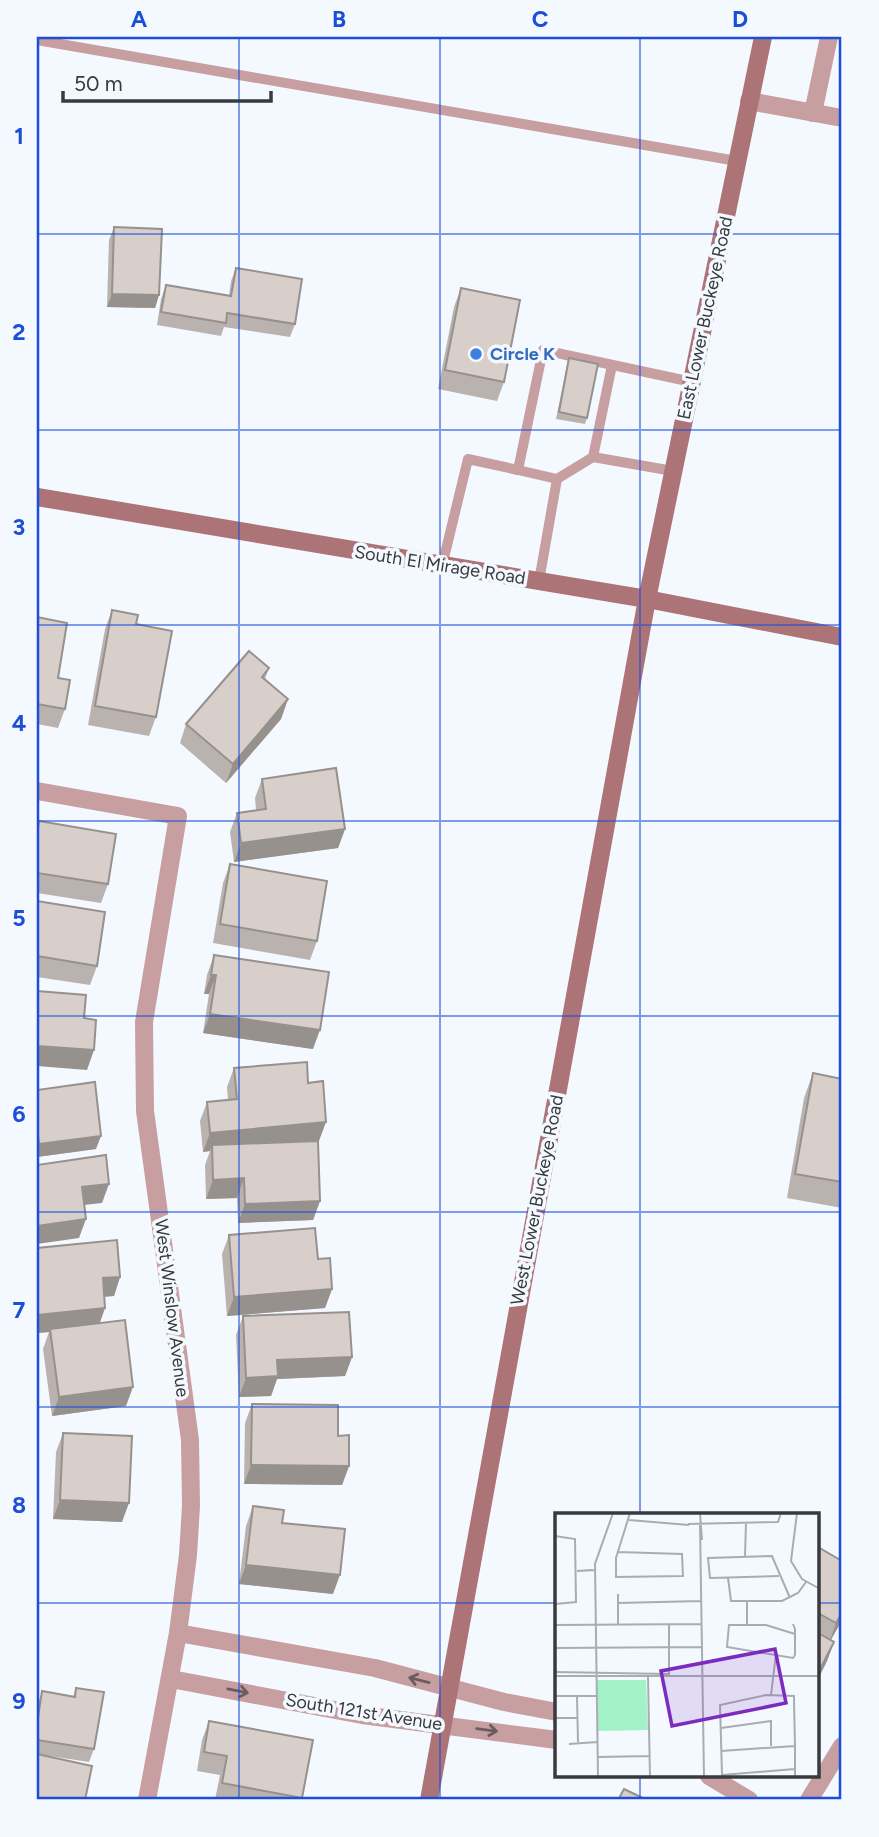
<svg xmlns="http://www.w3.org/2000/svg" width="879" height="1837" viewBox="0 0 879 1837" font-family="Figtree,sans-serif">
<rect width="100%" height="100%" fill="#f4f9ff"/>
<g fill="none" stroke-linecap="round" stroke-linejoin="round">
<!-- lane -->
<g stroke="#c79fa1" stroke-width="10">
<polyline points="37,40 737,161"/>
<polyline points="593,457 673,471"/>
<polyline points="557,479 593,457 612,365"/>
<polyline points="442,566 468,459 518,470"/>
<polyline points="539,581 557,479 518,470 543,350 692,382"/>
</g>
<!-- street -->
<g stroke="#c79fa1" stroke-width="18">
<polyline points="749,101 842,118"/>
<polyline points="813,113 829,37"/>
<polyline points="37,791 178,816 144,1022 145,1111 190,1440 191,1506 188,1555 178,1633 147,1800"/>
<polyline points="178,1633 375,1668 504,1702 557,1712"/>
<polyline points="171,1679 362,1715 557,1740"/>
<polyline points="709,1776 749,1800"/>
<polyline points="809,1800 842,1746"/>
</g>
<!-- secondary -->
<g stroke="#ac7477" stroke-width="18">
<polyline points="37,497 647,599 842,637"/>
<polyline points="429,1800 647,599 763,37"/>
</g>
</g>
<!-- wall -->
<g fill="#bab2af">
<polygon points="114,227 159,295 155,308 107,307 109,240"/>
<polygon points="236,268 295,324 290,337 224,327 221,336 157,325 161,299 166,285 229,296 231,281"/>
<polygon points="461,288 504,382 497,401 438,389 454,307"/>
<polygon points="569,358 587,418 585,424 556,419 567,365"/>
<polygon points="112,610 136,624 156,717 149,736 88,725 105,629"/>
<polygon points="37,617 58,678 65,709 58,728 37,724"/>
<polygon points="269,668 265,679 288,699 281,719 226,783 180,743 186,724"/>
<polygon points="262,779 345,829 338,848 234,862 230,832 237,813 256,810 255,798"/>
<polygon points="39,821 108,884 101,903 37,893 37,827"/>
<polygon points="230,864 317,941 310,960 213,943 223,883"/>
<polygon points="37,901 97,966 90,985 37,977"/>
<polygon points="214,955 313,1049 203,1033 209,994 204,994 207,975"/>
<polygon points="234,1068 308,1083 319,1141 318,1141 320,1201 313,1220 238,1223 237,1198 206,1199 205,1165 210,1151 203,1152 200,1121 207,1102 228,1100 227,1087"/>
<polygon points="813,1073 842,1079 842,1208 787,1198 804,1098"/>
<polygon points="37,1090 96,1149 37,1157"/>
<polygon points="229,1235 318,1259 332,1289 325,1308 227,1316 222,1254"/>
<polygon points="37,1248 120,1277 114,1296 104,1297 105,1308 100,1323 126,1406 52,1416 43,1349 49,1332 37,1333"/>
<polygon points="243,1316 352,1357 345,1376 277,1379 271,1396 239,1397 236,1335"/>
<polygon points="252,1404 338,1436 349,1466 342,1485 244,1484 245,1423"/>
<polygon points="63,1433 122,1522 53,1519 56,1452"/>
<polygon points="253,1506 282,1523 333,1594 239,1584 246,1526"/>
<polygon points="818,1547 842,1561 842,1620 831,1640 834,1642 827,1661 818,1679"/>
<polygon points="76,1688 94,1749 89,1762 37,1754 37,1708 42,1691 73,1697"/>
<polygon points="209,1721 302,1798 301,1800 215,1800 220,1775 197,1771 202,1740"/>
</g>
<!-- shaded-wall -->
<g fill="#97918e">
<polygon points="112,294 159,295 155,308 107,307"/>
<polygon points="288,699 281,719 226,783 233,764"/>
<polygon points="345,829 338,848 234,862 241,843"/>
<polygon points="211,975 216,975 209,994 204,994"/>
<polygon points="210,1014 320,1030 313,1049 203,1033"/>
<polygon points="37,1046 94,1050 87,1070 37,1066"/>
<polygon points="326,1122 319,1141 212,1151 212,1145 210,1151 203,1152 210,1133"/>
<polygon points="101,1136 96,1149 37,1157 37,1151 39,1144"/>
<polygon points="244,1178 237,1198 206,1199 213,1180"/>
<polygon points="109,1184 102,1203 75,1206 82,1187"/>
<polygon points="320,1201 313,1220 238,1223 245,1204"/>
<polygon points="86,1219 79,1238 37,1244 37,1226"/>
<polygon points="120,1277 114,1296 96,1297 103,1278"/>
<polygon points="332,1289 325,1308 227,1316 234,1297"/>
<polygon points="105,1308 98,1327 50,1329 49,1332 37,1333 37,1315"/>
<polygon points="352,1357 345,1376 277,1379 271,1396 239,1397 246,1378 277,1360"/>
<polygon points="133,1387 126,1406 52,1416 59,1397"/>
<polygon points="251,1465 349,1466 342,1485 244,1484"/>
<polygon points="60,1500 129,1503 122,1522 53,1519"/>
<polygon points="246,1565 340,1575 333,1594 239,1584"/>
<polygon points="842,1613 842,1620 829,1643 836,1623"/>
<polygon points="834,1642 827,1661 818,1679 818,1673"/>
</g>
<!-- building -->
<g fill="#d8cfcb" stroke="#97918e" stroke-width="2">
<polygon points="114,227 162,229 159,295 112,294"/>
<polygon points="236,268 302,279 295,324 227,313 226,323 161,312 166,285 231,296"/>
<polygon points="461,288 520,300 504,382 445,370"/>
<polygon points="569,358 598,364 587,418 559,412"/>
<polygon points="112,610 138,615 136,624 172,631 156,717 95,706"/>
<polygon points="37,617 67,623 58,678 70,680 65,709 37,704"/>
<polygon points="249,651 269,668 262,677 288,699 233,764 186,724"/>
<polygon points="336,768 345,829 241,843 237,813 266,809 262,779"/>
<polygon points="39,821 116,834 108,884 37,873 37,834"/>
<polygon points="230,864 327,881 317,941 220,924"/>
<polygon points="37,901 105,912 97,966 37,956"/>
<polygon points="214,955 329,972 320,1030 210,1014 216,975 211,975"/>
<polygon points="37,991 86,995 84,1018 96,1020 94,1050 37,1046"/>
<polygon points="307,1062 308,1083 323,1081 326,1122 210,1133 207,1102 237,1099 234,1068"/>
<polygon points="813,1073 842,1079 842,1182 795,1174"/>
<polygon points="95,1082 101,1136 39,1144 37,1126 37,1090"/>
<polygon points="318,1141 320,1201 245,1204 244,1178 213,1180 212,1145"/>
<polygon points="106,1155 109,1184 82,1187 86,1219 37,1226 37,1165"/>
<polygon points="315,1228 318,1259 330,1258 332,1289 234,1297 229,1235"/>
<polygon points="117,1240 120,1277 103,1278 105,1308 37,1315 37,1248"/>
<polygon points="349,1312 352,1357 277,1360 278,1376 246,1378 243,1316"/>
<polygon points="125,1320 133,1387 59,1397 50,1329"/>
<polygon points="252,1404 338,1405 338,1436 349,1435 349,1466 251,1465"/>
<polygon points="63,1433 132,1436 129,1503 60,1500"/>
<polygon points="253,1506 284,1510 282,1523 345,1529 340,1575 246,1565"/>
<polygon points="818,1547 842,1561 842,1613 836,1623 818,1613"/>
<polygon points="818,1633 834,1642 818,1673"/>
<polygon points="76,1688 104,1692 94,1749 37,1740 37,1724 42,1691 75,1697"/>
<polygon points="209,1721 313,1740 302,1798 222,1783 227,1756 204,1752"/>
<polygon points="37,1754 92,1766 85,1800 37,1800"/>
<polygon points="624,1789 647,1800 618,1800"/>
</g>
<!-- one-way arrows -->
<defs><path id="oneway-shaft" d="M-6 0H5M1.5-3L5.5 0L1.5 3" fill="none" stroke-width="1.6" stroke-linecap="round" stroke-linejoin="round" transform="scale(1.75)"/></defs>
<g stroke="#6a5d60">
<use href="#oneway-shaft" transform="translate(419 1680) rotate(-166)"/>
<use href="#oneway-shaft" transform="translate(238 1691) rotate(11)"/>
<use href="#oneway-shaft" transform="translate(487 1730) rotate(8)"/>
</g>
<!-- grid -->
<path fill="none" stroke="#1d4ed8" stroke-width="2" stroke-opacity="0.55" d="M239,37V1800M440,37V1800M640,37V1515M37,234H842M37,430H842M37,625H842M37,821H842M37,1016H842M37,1212H842M37,1407H842M37,1603H557M818,1603H842M640,1776V1800"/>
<!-- markers -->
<circle fill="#3f7fe0" stroke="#f4f9ff" stroke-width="2.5" cx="476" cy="354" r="7"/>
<g text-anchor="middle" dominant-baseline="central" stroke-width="7" stroke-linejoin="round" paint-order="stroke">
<!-- street labels -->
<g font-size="18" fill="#383a3d" stroke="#f4f9ff">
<text transform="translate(705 318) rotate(-78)">East Lower Buckeye Road</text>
<text transform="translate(440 565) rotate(9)">South El Mirage Road</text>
<text transform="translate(537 1200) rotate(-79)">West Lower Buckeye Road</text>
<text transform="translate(172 1308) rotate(83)">West Winslow Avenue</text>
<text transform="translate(364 1712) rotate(9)">South 121st Avenue</text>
</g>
<!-- shop labels -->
<g font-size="18" font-weight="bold" fill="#366cbe" stroke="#f4f9ff" text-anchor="start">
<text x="490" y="354">Circle K</text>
</g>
</g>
<!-- overview -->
<g transform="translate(555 1513)">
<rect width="264" height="264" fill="#f4f9ff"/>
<path d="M42,167H91L93,217L43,218Z" fill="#a3f1c7"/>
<path fill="none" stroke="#a9adb1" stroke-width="2" d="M145,0L147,27M242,0L236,48L247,66L265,76M74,7L134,12M133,11L223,9L226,0M145,12L149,264M0,23L20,26L21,89L0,91M63,39L127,41L128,63L61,64V45L75,0M190,43L191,10M37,57L22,58L40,57M224,63L155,65L153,45L217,43L235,85M173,65L176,88H227L243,80L251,69M63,81V112M63,90L146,88M114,111V163M238,111L240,116V142L238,145L172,134L174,112H211L240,121M0,112L146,111M192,112V88M0,135L146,134M0,159L114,161M0,163H265M93,164L95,264M216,182L221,141M0,183H41M22,183L23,229M0,205H22M166,215L216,208V233M14,231L42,229M166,238L240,233M43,244L95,243M240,256L167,262L165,192L211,182L239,183V187L240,233V264M43,264L40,51L58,0"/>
<path fill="#7b2cbf" fill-opacity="0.15" stroke="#7b2cbf" stroke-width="3.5" d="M220,136L231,190L117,213L106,158Z"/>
<rect width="264" height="264" fill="none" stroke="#383a3d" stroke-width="3.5"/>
</g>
<!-- border -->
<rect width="879" height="1837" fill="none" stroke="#f4f9ff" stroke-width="77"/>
<!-- scale -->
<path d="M63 91v10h208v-10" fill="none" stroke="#383a3d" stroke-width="3.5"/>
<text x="74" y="91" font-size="21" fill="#383a3d" stroke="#f4f9ff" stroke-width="5" paint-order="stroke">50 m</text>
<rect x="38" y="38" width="802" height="1760" fill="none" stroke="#1d4ed8" stroke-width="2.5"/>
<g font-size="23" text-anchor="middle" font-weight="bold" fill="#1d4ed8">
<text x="139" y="27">A</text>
<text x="339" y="27">B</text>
<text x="540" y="27">C</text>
<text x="740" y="27">D</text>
<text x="19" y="144">1</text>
<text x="19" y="340">2</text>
<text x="19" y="535">3</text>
<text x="19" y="731">4</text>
<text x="19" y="926">5</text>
<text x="19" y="1122">6</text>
<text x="19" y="1318">7</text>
<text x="19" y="1513">8</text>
<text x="19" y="1709">9</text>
</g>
</svg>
